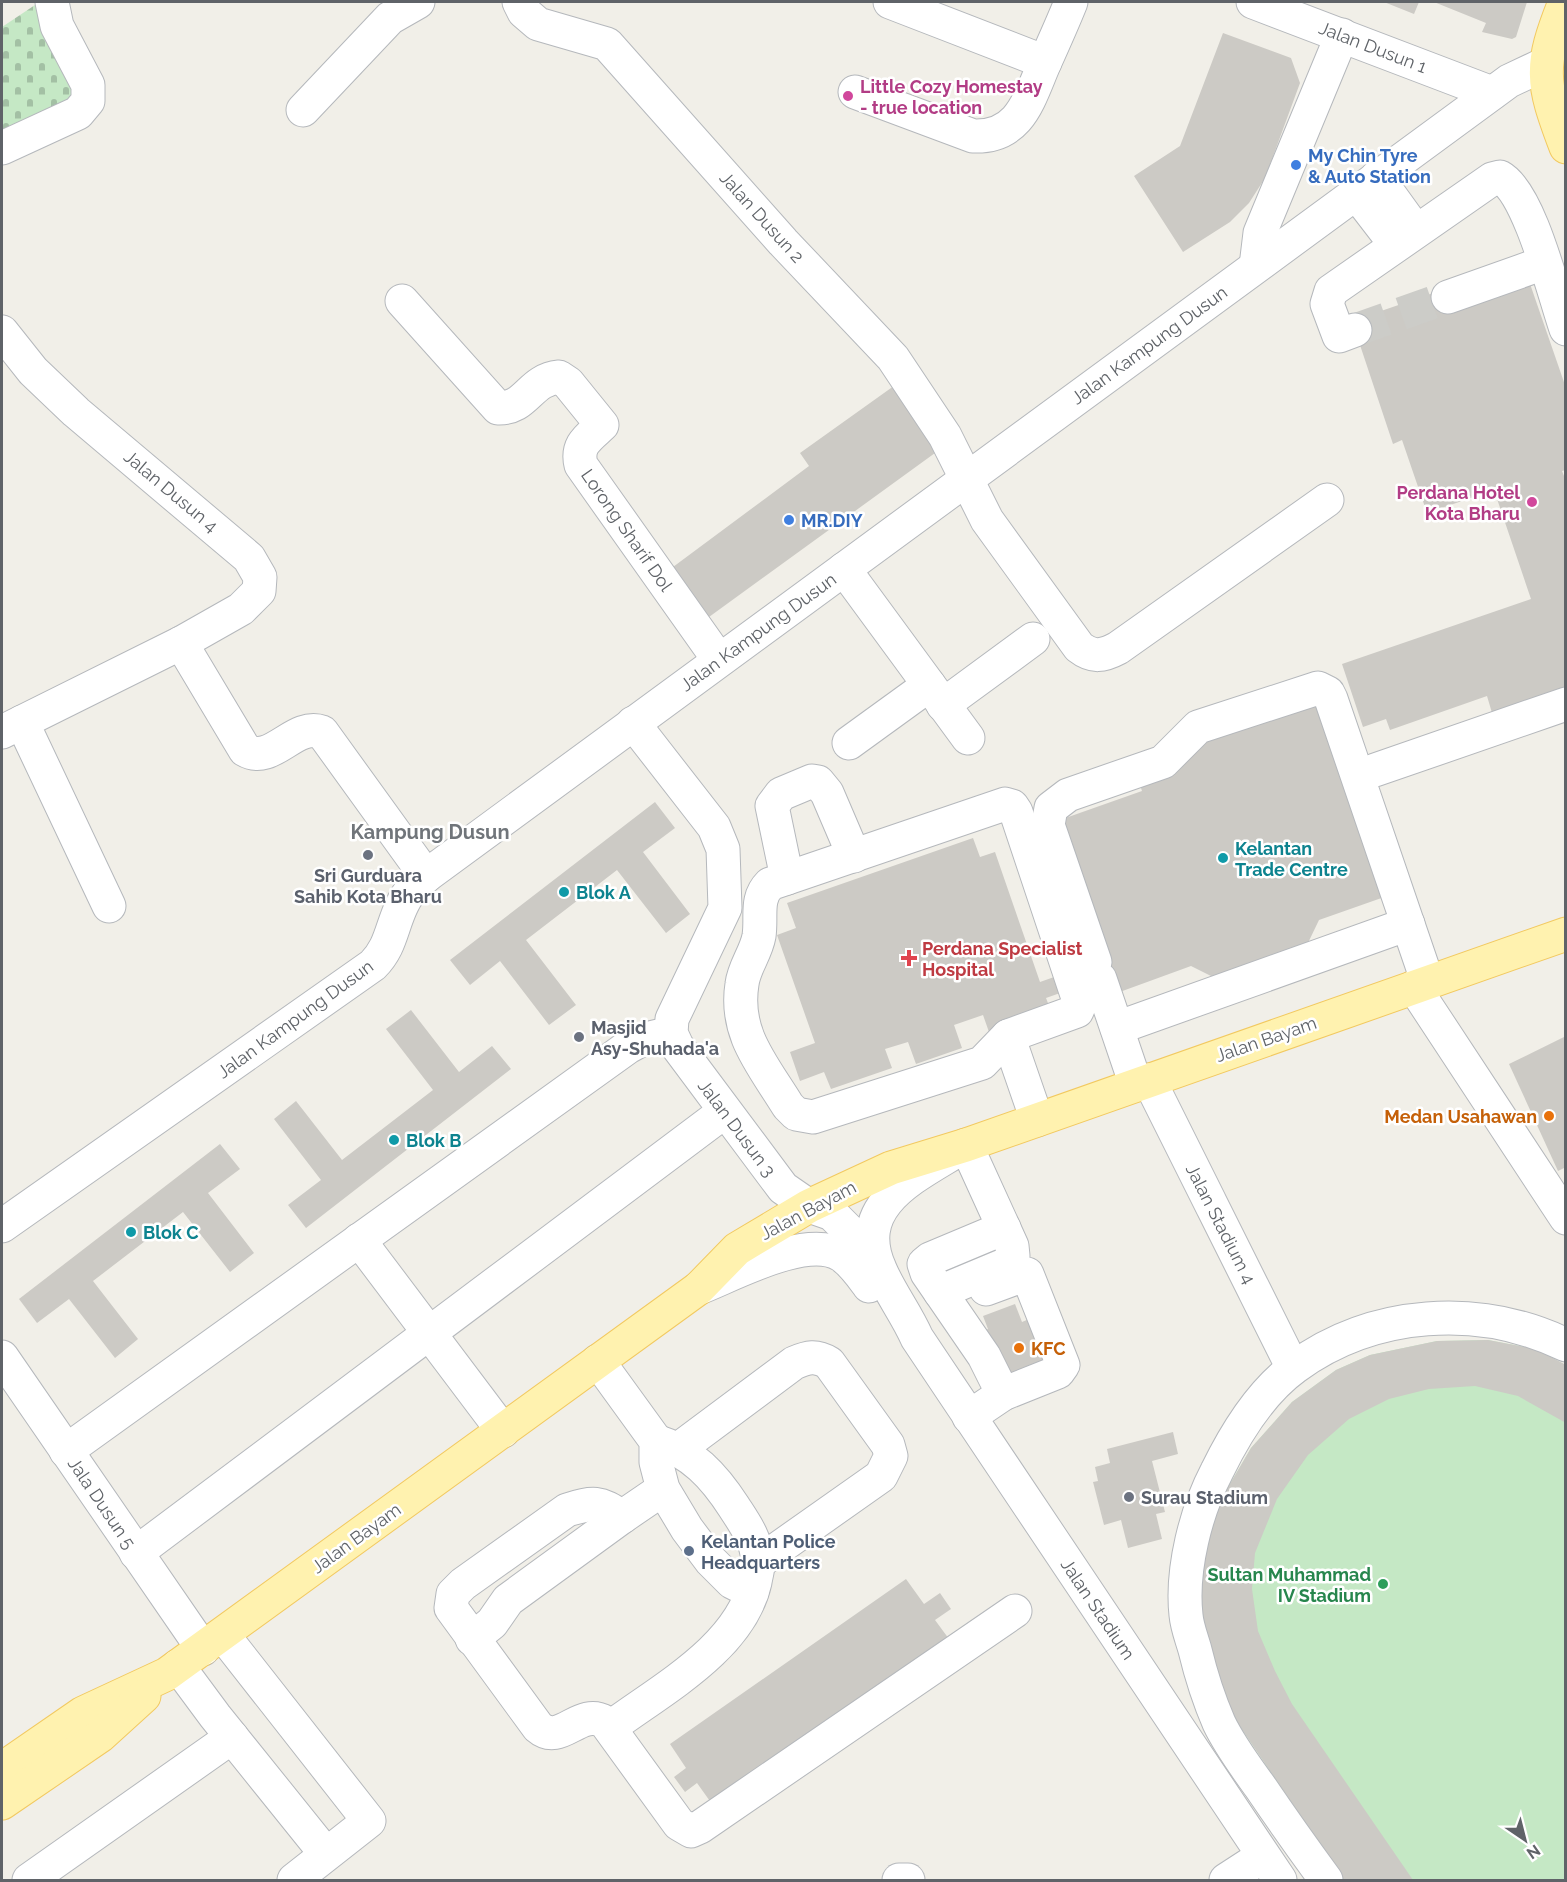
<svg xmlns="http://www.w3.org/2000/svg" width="1567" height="1882" viewBox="0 0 1567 1882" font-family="Raleway,sans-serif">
<defs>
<pattern id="cemetery-stones" width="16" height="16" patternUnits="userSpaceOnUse" patternTransform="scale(1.5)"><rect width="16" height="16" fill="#c5e8c5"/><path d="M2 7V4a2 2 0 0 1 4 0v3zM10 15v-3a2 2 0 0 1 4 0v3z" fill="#a3c0a4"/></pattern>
</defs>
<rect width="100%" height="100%" fill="#f1efe8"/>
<!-- green -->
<polygon fill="#c5e8c5" points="1488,1340 1536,1349 1565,1365 1565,1880 1344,1880 1237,1722 1220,1501 1251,1448 1292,1402 1336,1370 1370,1355 1437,1341"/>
<!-- cemetery -->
<polygon fill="url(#cemetery-stones)" points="35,5 81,91 68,108 2,140 2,27"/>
<!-- building -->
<g fill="#cccac5">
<polygon points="1384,2 1419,2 1414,14"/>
<polygon points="1434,2 1527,2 1516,37 1512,39 1482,32 1486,23"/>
<polygon points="1223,33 1291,58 1300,83 1265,178 1249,203 1230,222 1183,252 1134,176 1180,146"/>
<polygon points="1528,278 1566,388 1566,470 1562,471 1566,481 1566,699 1495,723 1487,696 1390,730 1386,719 1363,727 1342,664 1531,599 1494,490 1427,513 1402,440 1393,444 1352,321 1445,289"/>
<polygon points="898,383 937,439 935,453 709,617 673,567 809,466 800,453"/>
<polygon points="1322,699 1390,895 1319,920 1307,945 1215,978 1191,966 1117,993 1111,975 1046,998 1051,1011 989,1032 983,1015 954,1025 962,1048 916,1064 908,1042 885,1049 892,1068 831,1089 824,1072 800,1081 790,1052 815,1043 777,935 796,928 787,903 973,838 980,857 995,852 1040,982 1105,959 1057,821 1142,791 1139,782 1197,743"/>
<polygon points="655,802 675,828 643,852 690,914 666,933 617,870 526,940 576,1005 549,1025 500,961 470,985 450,960"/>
<polygon points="411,1010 459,1072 492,1046 511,1069 306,1228 288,1205 321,1180 274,1119 296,1101 342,1160 433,1090 386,1029"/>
<polygon points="1566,1036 1566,1167 1558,1171 1509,1064"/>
<polygon points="220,1144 240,1169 208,1193 254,1253 230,1272 183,1212 93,1281 138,1339 115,1358 69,1299 37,1323 19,1299"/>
<polygon points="1015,1304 1022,1322 1036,1316 1055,1365 1004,1385 982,1332 988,1329 983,1316"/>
<polygon points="1488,1340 1536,1349 1566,1365 1566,1423 1518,1396 1475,1386 1429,1389 1389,1399 1349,1419 1308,1455 1277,1499 1255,1553 1252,1589 1258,1631 1275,1671 1292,1704 1413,1880 1344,1880 1237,1722 1208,1666 1197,1612 1203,1557 1220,1501 1251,1448 1292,1402 1336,1370 1370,1355 1437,1341"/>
<polygon points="1173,1432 1178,1454 1152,1461 1165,1512 1156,1514 1162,1539 1128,1548 1121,1520 1104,1525 1093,1482 1098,1481 1095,1467 1110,1463 1107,1449"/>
<polygon points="906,1579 924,1604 940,1593 951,1609 935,1620 949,1639 712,1804 697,1783 685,1792 674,1777 686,1768 670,1744"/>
</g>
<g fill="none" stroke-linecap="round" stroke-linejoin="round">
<!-- minor-tunnel -->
<polyline stroke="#ccccc8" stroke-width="33" stroke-dasharray="33 16" stroke-linecap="butt" points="1355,330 1448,297"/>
<defs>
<g id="minor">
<path d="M519,2L524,12L538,24L607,44L783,242L893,358L945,436L987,520L1079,647C1093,658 1103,656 1118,648L1327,500"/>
<polyline points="890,2 1045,62"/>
<polyline points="1253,2 1492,93"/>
<path d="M855,92L973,136C1021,138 1029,98 1045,62C1054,42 1063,22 1071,2"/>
<polyline points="303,110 390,18 418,2"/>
<polyline points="2,148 78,113 88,101 88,85 57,26 52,2"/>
<polyline points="1377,177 1416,231"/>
<polyline points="1356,193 1396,245"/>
<polyline points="1256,266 1260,233 1342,35"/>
<polyline points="1448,297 1544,263"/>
<path d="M402,301L498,408C527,409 529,380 559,377L568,383L602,425C588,438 576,445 581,465L719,660"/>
<path d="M1355,330L1339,336L1327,304L1331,291L1492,179L1500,177C1530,193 1554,295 1566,329"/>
<polyline points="2,332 33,371 76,412 249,558 260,577 259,591 241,609 181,643 2,732"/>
<polyline points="844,569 968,738"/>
<path d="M181,643L245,750C272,766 294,722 322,732L426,876"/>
<polyline points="943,705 1033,639"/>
<polyline points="22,722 109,906"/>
<polyline points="633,723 714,827 723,849 725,908 672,1019 671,1033 677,1046 783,1188 809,1206 832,1214 850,1232 876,1265"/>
<polyline points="849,743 929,685"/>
<polyline points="1375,770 1566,704"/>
<path d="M1005,804L1012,806L1016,812L1080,1004L1077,1011L1008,1036L982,1063L813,1117L796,1114L788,1106C763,1065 734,1034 742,984C744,967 756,953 759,936C762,916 755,899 770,884Z"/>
<polyline points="787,878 772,806 781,794 812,781 818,782 827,793 854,856"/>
<polyline points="1095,962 1048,825 1051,808 1068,795 1163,762 1198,727 1318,688 1328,693 1331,699 1428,983"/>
<polyline points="1100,979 1136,1085"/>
<polyline points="1414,987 1566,1218"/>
<polyline points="1117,1028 1408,924"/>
<polyline points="1008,1036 1037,1120"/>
<polyline points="1149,1080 1293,1368"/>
<path d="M2,1226L373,965C391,947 391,928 402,905C407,893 416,885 426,876L1509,81L1545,64"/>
<polyline points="359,1240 503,1431"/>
<path d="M699,1288C733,1275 806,1234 841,1255C853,1263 861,1275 869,1286"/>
<path d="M940,1292L1007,1264L1013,1256L1012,1246L966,1145C920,1175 850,1202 880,1269C890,1293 906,1313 917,1338L1280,1880"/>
<polyline points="2,1357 203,1649"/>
<polyline points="598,1361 656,1441 656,1462 663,1489 687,1529 711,1561 732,1582 752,1592"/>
<polyline points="1003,1394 984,1356 927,1273 924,1264 930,1259 1004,1228"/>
<polyline points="969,1417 1003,1394 1058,1372 1063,1365 1027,1274 986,1289"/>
<path d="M680,1448L794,1363C808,1357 816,1355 829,1363L888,1445L891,1456L881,1476L759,1562"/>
<polyline points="66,1451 628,1047 641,1040 671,1033"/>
<path d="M663,1489L622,1517C599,1501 594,1502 567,1510L463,1584L453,1594L451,1608L538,1727C561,1747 579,1707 605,1722L679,1824L691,1831L700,1827L1015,1611"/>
<polyline points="136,1553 724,1112"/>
<polyline points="223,1635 369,1821 294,1880"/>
<polyline points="472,1639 492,1623 508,1600 622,1517"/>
<polyline points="178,1666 215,1716 326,1854"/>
<path d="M611,1727C662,1689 740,1648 755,1582C756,1575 759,1567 758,1560C756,1539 745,1524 734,1507C714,1476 692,1452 656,1441"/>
<polyline points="29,1880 232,1737"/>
<polyline points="899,1880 908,1880"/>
<polyline points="1226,1880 1263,1856"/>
<path d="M1326,1880C1304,1850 1282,1819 1261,1788C1246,1767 1230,1746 1219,1723C1209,1700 1201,1675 1195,1650C1192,1639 1187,1627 1186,1615C1181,1569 1196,1511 1217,1471C1235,1434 1262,1391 1295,1367C1373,1310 1479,1303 1566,1345"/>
</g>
<g id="major">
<path d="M1565,2C1539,67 1541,81 1566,147"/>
<polyline points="2,1769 83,1713 167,1674 699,1288 737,1249 809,1206 891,1168 966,1145 1566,934"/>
<polyline points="2,1803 100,1736 144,1696"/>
</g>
</defs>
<!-- minor casing -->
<use href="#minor" stroke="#b5b8bc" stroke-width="35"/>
<!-- major casing -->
<use href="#major" stroke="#f2c960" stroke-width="35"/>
<!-- minor -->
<use href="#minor" stroke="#fff" stroke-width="33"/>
<!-- major -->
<use href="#major" stroke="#fff2af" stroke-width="33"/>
</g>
<!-- markers -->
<g fill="#d1479c" stroke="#fff" stroke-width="2">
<circle cx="848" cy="96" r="6"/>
<circle cx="1532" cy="502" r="6"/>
</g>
<g fill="#3f7fe0" stroke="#fff" stroke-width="2">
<circle cx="1296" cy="165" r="6"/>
<circle cx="789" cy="520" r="6"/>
</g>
<g fill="#6b7280" stroke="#fff" stroke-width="2">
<circle cx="368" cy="855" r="6"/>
<circle cx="579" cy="1037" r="6"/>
<circle cx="1129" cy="1497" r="6"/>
</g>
<g fill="#0f9aa8" stroke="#fff" stroke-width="2">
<circle cx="1223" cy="858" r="6"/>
<circle cx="564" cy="892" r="6"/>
<circle cx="394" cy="1140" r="6"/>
<circle cx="131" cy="1232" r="6"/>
</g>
<path fill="#e0444e" stroke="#fff" stroke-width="2" d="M906 949h6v6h6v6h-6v6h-6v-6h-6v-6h6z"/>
<g fill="#e8710a" stroke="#fff" stroke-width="2">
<circle cx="1549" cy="1116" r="6"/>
<circle cx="1019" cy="1348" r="6"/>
</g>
<circle fill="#5c6f8a" stroke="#fff" stroke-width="2" cx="689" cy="1551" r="6"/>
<circle fill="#2e9e5b" stroke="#fff" stroke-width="2" cx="1383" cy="1584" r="6"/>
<g text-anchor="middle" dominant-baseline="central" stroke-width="5" stroke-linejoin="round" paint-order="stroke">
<!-- street labels -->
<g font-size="18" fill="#5f6368" stroke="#fff">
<text transform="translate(1373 47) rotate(21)">Jalan Dusun 1</text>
<text transform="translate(762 217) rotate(48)">Jalan Dusun 2</text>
<text transform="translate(1149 345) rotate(-36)">Jalan Kampung Dusun</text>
<text transform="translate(171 491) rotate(40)">Jalan Dusun 4</text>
<text transform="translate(627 530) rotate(55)">Lorong Sharif Dol</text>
<text transform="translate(758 632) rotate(-36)">Jalan Kampung Dusun</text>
<text transform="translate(295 1019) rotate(-36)">Jalan Kampung Dusun</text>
<text transform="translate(1266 1039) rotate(-19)">Jalan Bayam</text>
<text transform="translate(737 1128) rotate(53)">Jalan Dusun 3</text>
<text transform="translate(808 1210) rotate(-28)">Jalan Bayam</text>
<text transform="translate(1221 1224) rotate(63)">Jalan Stadium 4</text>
<text transform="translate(102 1503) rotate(56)">Jala Dusun 5</text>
<text transform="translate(356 1538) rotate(-36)">Jalan Bayam</text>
<text transform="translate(1098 1609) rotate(56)">Jalan Stadium</text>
</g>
<!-- hotel labels -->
<g font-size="18" font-weight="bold" fill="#b23c85" stroke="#fff" text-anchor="start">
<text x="860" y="86">Little Cozy Homestay<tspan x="860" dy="21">- true location</tspan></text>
<text x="1520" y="492" text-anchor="end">Perdana Hotel<tspan x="1520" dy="21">Kota Bharu</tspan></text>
</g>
<!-- shop labels -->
<g font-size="18" font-weight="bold" fill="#366cbe" stroke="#fff" text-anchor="start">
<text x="1308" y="155">My Chin Tyre<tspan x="1308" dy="21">&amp; Auto Station</tspan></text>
<text x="801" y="520">MR.DIY</text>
</g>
<!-- culture labels -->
<g font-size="18" font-weight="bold" fill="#0d838f" stroke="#fff" text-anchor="start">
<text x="1235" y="848">Kelantan<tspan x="1235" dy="21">Trade Centre</tspan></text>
<text x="576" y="892">Blok A</text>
<text x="406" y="1140">Blok B</text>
<text x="143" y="1232">Blok C</text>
</g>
<!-- worship labels -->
<g font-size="18" font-weight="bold" fill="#5b616d" stroke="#fff" text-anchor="start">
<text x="368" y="875" text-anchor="middle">Sri Gurduara<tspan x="368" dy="21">Sahib Kota Bharu</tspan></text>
<text x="591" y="1027">Masjid<tspan x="591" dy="21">Asy-Shuhada'a</tspan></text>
<text x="1141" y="1497">Surau Stadium</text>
</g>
<!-- health labels -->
<g font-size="18" font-weight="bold" fill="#be3a42" stroke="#fff" text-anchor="start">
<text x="922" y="948">Perdana Specialist<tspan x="922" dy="21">Hospital</tspan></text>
</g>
<!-- food labels -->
<g font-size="18" font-weight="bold" fill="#c56008" stroke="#fff" text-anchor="end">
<text x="1537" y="1116">Medan Usahawan</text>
<text x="1031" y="1348" text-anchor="start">KFC</text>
</g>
<!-- service labels -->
<g font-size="18" font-weight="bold" fill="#4e5e75" stroke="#fff" text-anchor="start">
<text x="701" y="1541">Kelantan Police<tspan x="701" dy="21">Headquarters</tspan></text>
</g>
<!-- leisure labels -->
<g font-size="18" font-weight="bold" fill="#27864d" stroke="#fff" text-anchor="end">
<text x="1371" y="1574">Sultan Muhammad<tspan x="1371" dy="21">IV Stadium</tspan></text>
</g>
<!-- neighbourhood labels -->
<g font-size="20" font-weight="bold" fill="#70757a" stroke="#fff">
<text x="430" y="832">Kampung Dusun</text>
</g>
</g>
<!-- border -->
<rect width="1567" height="1882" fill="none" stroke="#5f6368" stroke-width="6"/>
<!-- north arrow -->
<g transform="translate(1525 1840) rotate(145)" stroke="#ffffff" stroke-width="4.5" paint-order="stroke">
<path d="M0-4.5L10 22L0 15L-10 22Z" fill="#5f6368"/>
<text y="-9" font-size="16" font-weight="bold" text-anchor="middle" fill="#5f6368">N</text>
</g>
</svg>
